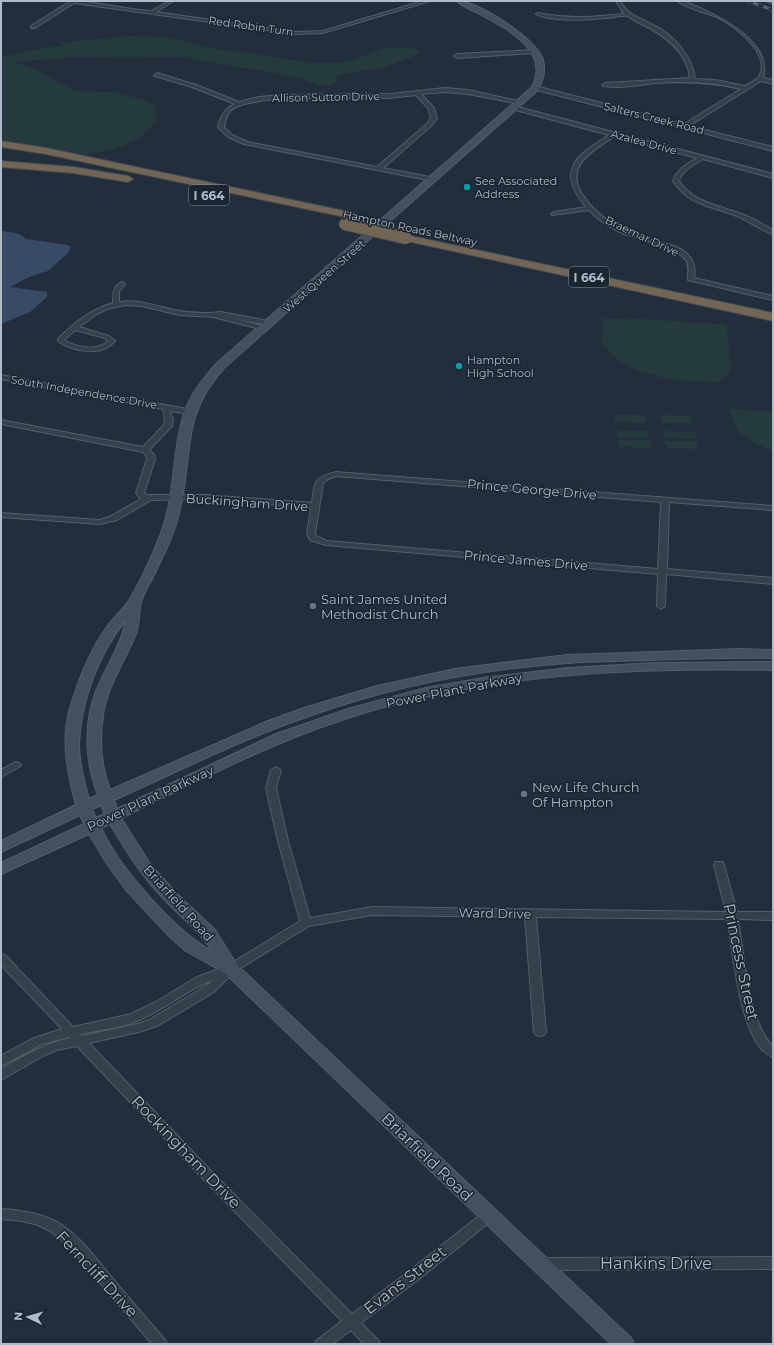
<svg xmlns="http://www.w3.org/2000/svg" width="774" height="1345" viewBox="0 0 774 1345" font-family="Montserrat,sans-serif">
<rect width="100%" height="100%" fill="#222e3c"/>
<!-- green -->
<g fill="#243a3d">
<polygon points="126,36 165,37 187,41 208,47 313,63 333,63 351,61 382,49 392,47 417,49 420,52 417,55 379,69 338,75 335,83 331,86 322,86 299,78 182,57 126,58 77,57 15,62 37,70 75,91 115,92 142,99 154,105 157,121 139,138 123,146 111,150 66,159 1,143 1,57 50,46 64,46 60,43"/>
<path d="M627,318L722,324L727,326L731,372L718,383C677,380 626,380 601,341L603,319Z"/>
<path d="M730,409L773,411V451C752,443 732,433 730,409Z"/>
<polygon points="615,415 645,415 646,423 615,422"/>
<polygon points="660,415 691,416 692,423 662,423"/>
<polygon points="617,430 648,431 649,438 618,438"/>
<polygon points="663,431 695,432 696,439 664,438"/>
<polygon points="618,440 650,440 651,448 619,447"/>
<polygon points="664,441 696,441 698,449 666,448"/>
</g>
<!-- water -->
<path fill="#374b66" d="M1,231C9,232 20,232 26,239L68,245L71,247L68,253L48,271L29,277L10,287L47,292V297L30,312L1,324Z"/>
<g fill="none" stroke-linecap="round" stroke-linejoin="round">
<defs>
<g id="street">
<path d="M69,1C96,1 122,9 148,11C157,11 164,1 173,1L156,12L295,32L323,31L423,1H430L323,33L295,34L74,3L35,28H31V26L69,2Z"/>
<path d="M616,1H620C628,16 641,18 655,26C674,36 693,57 695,79L715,80L745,86C749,84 754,81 758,78C774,55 734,25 717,17C704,12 688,9 677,1H683C709,11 774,39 763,78L773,80V84L761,81L689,126L773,147V151L533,89L532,88L535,86L684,124L741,89C712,82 685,81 655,83C638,85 620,89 603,86L602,85L605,83L690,78C687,49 660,32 635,21C633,20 630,17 627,16C622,15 612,18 606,18C589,20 550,22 536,14L538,13C567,19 595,17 624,14Z"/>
<polygon points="537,50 538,51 535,53 457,58 454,56 457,54"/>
<path d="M157,73L196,85L239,102L259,97L283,95L390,94L445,88L468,90L523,102L520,104L468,94L445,92L421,94L434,108L437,118L432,125L383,168L435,178V180L433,181L244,144L228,137L218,127C220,116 225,109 235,104L192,87L155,76L154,75ZM416,95L428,108L431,118L428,123L377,167L248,142L232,135L224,127C225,121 226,115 231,110C251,93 358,99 388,98C397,97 407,96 416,95Z"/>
<path d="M514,106L773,174V178L703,159C694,165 682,170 679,181C693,202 717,205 739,213C751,217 762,224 773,230V234C760,230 749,221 737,216C712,206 689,206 673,181C677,169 687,164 697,158L615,136C594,150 564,165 582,194C597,218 623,231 649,239C661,242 676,245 686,253C694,260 696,268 694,278L773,296V300L688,280C687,275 690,268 687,262C679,246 638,240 622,233C609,227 598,220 589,210L552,215L551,214L554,212L586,207C555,170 576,156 609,135L512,109L511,108Z"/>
<path d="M122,282L125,284L119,291V302C139,299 155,306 174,310C189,313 206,314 221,312L269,321L272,323L269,325L236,319L266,327L267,328L264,330L213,317L179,315L142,306L126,305L107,309L97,314L79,327L109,336L115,341C102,357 73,352 58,341V339C74,323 90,310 113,303C113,294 113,286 122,282ZM75,330L105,338L108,341C98,352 75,347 64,340Z"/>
<path d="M1,375L193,410L194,412L190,414L170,411L173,420L172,426L149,450L154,455L155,459L144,493L147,495H206L312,503C315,481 313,478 336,472L773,506V510L669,502L667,569L773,578V584L666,574L665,606L661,609L657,606L658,574L326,545L310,540L307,534L311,508L206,499L151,500L117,520L100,524L1,517V513L100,520L111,516L141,499L136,493L147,459L146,456L143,452L1,424V420L143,447L164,425L165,420L163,409L1,379ZM336,476L661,502L658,569L327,541L316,536L315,534L323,483L328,479Z"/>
<polygon points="16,762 19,763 21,765 19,767 1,777 1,770"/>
<path d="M276,767L281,770L276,788L288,841L310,918L372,907L726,912L714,865L715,862H723L724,865L737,912H773V920L738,919C744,953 748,1023 773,1046V1057C740,1047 733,950 727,919L536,917L546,1032L544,1035L540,1036L536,1035L534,1032L525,917L372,915L309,926L234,972L214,992L157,1026L139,1032L89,1043L215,1175L352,1314L408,1272L484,1212L488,1211L492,1212L494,1216L492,1220L418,1280L361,1323L378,1340L380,1344H364L351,1330L332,1344H315L317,1340L342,1321L207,1183L77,1046L57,1050L45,1055L1,1080V1069C24,1056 44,1044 70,1038L69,1037L42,1044L1,1066V1056L34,1038L62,1029L1,965V954L5,955L73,1027L131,1014L156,1002L197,977L227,966L300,921L278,841L266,788L271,770ZM213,980L206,986L149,1020L138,1024L82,1036L80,1034C99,1030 120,1028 137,1021C164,1010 186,990 213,980Z"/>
<path d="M1,1209C20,1210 40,1213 57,1222C78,1234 94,1256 109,1274C127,1296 146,1318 165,1340L167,1344H152L80,1259L63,1241L50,1231L38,1225L22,1221L1,1219Z"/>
<polygon points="773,1257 773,1269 541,1270 536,1268 535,1264 536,1260 541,1258"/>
</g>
<g id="secondary">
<path d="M457,1C478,1 537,39 543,60C546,71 543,80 538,90L224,368C179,418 194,455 179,513C174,535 163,556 153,577C149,585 143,594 141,602C138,612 140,624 136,634C125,661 107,686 103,715C99,741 101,766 110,790L268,721L304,708L377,686L455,669L567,655L741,649L773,650V658C732,657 691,659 650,660C622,661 595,661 567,663C481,669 394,686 312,715C244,738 179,771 114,800L117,809L276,734L348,709L426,688L483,678L568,668L655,663L773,662V670C628,667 477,674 339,721C263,746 193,784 121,818L150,864L176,893L215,930L237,965L631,1338L634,1344H611L225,973L186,951L171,938L126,890L107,864L89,834L1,874V863L84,824L80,815L1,852V841L76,805C68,775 61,743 69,712C77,683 89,652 107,627C114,617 124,609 130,599C142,578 153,555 161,533C177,491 171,445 187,406C194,390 205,377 216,364L532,87C551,50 506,28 478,13C471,10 462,6 457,1ZM126,620C122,642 109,662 100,682C83,717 84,759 98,795L89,799C84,782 79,763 79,745C80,703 99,652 126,620ZM101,805L105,814L96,818L92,809ZM110,824C127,852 142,877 166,901C182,918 201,932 213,952C175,931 119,868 101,828Z"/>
<polygon points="767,1 773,1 773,4"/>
</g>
<g id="highway">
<polygon points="1,141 46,148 354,213 359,216 354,219 46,154 1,147"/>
<polygon points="1,161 73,167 128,176 133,179 128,182 73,173 1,167"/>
<polygon points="406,235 773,313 773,321 402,240 400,238 402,236"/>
</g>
</defs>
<!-- street casing -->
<use href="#street" stroke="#545d6a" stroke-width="2"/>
<!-- secondary casing -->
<use href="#secondary" stroke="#545d6a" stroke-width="2"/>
<!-- highway casing -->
<use href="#highway" stroke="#414a57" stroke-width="2"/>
<!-- street -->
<use href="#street" fill="#363f4c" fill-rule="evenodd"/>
<!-- secondary -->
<use href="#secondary" fill="#444f5f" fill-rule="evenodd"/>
<!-- highway -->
<use href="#highway" fill="#726553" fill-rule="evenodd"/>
<defs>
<polyline id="rail" points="748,1 773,10"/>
</defs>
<!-- rail casing -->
<use href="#rail" stroke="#586473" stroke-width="3"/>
<!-- rail -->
<use href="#rail" stroke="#1b2531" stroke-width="2" stroke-dasharray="5.5" stroke-linecap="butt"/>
<defs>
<polyline id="highway-bridge" points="345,224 406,238"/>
</defs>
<!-- highway-bridge casing -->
<use href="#highway-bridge" stroke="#414a57" stroke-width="14" stroke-linecap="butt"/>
<!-- highway-bridge -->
<use href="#highway-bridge" stroke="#726553" stroke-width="12"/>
</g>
<!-- markers -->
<g fill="#0f9aa8" stroke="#1b2531" stroke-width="1.5">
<circle cx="467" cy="187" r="4"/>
<circle cx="459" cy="366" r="4"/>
</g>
<g fill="#6b7280" stroke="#1b2531" stroke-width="1.5">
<circle cx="313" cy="606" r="4"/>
<circle cx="524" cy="794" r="4"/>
</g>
<g text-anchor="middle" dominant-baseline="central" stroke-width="3" stroke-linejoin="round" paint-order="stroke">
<!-- far-street labels -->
<g font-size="11" fill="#b1bac8" stroke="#1b2531">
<text transform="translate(251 26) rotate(8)">Red Robin Turn</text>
<text transform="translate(326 97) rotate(-1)">Allison Sutton Drive</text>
<text transform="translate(654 118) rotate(14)">Salters Creek Road</text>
<text transform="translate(644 142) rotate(15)">Azalea Drive</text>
<text transform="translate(410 228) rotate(12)">Hampton Roads Beltway</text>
<text transform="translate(642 236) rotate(25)">Braemar Drive</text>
<text transform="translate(324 276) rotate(-41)">West Queen Street</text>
<text transform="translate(84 392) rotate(10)">South Independence Drive</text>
</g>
<!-- far-poi labels -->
<g font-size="11" fill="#b1bac8" stroke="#1b2531" text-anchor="start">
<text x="475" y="181">See Associated<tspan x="475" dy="13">Address</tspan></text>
<text x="467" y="360">Hampton<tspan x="467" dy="13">High School</tspan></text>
</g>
<!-- shield labels -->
<g fill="#1b2531" stroke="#848d9b" stroke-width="1">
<rect x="189" y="185" width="40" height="20" rx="3"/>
<rect x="569" y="267" width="40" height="20" rx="3"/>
</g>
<g font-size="12" font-weight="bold" fill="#b1bac8">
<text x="209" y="195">I 664</text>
<text x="589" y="277">I 664</text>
</g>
<!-- street labels -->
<g font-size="13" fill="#b1bac8" stroke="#1b2531">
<text transform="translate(532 489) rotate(5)">Prince George Drive</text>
<text transform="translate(247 502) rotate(4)">Buckingham Drive</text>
<text transform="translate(526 560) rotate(5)">Prince James Drive</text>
<text transform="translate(454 690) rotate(-11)">Power Plant Parkway</text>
<text transform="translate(150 798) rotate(-25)">Power Plant Parkway</text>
<text transform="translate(179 903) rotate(48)">Briarfield Road</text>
<text transform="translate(495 913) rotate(1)">Ward Drive</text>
</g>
<!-- poi labels -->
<g font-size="13" fill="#b1bac8" stroke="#1b2531" text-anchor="start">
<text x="321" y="599">Saint James United<tspan x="321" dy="15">Methodist Church</tspan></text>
<text x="532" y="787">New Life Church<tspan x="532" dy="15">Of Hampton</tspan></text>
</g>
<!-- near-street labels -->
<g font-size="16" fill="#b1bac8" stroke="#1b2531">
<text transform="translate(741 962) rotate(78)">Princess Street</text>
<text transform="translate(186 1152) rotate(46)">Rockingham Drive</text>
<text transform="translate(427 1157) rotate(44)">Briarfield Road</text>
<text x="656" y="1263">Hankins Drive</text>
<text transform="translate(97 1274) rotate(47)">Ferncliff Drive</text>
<text transform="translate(405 1280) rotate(-38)">Evans Street</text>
</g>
</g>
<!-- border -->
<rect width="774" height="1345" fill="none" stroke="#b1bac8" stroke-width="4"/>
<!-- north arrow -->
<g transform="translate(28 1317) rotate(275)" stroke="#1b2531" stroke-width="3" paint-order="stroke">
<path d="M0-3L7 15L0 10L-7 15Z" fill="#b1bac8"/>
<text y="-6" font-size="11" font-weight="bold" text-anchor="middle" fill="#b1bac8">N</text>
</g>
</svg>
